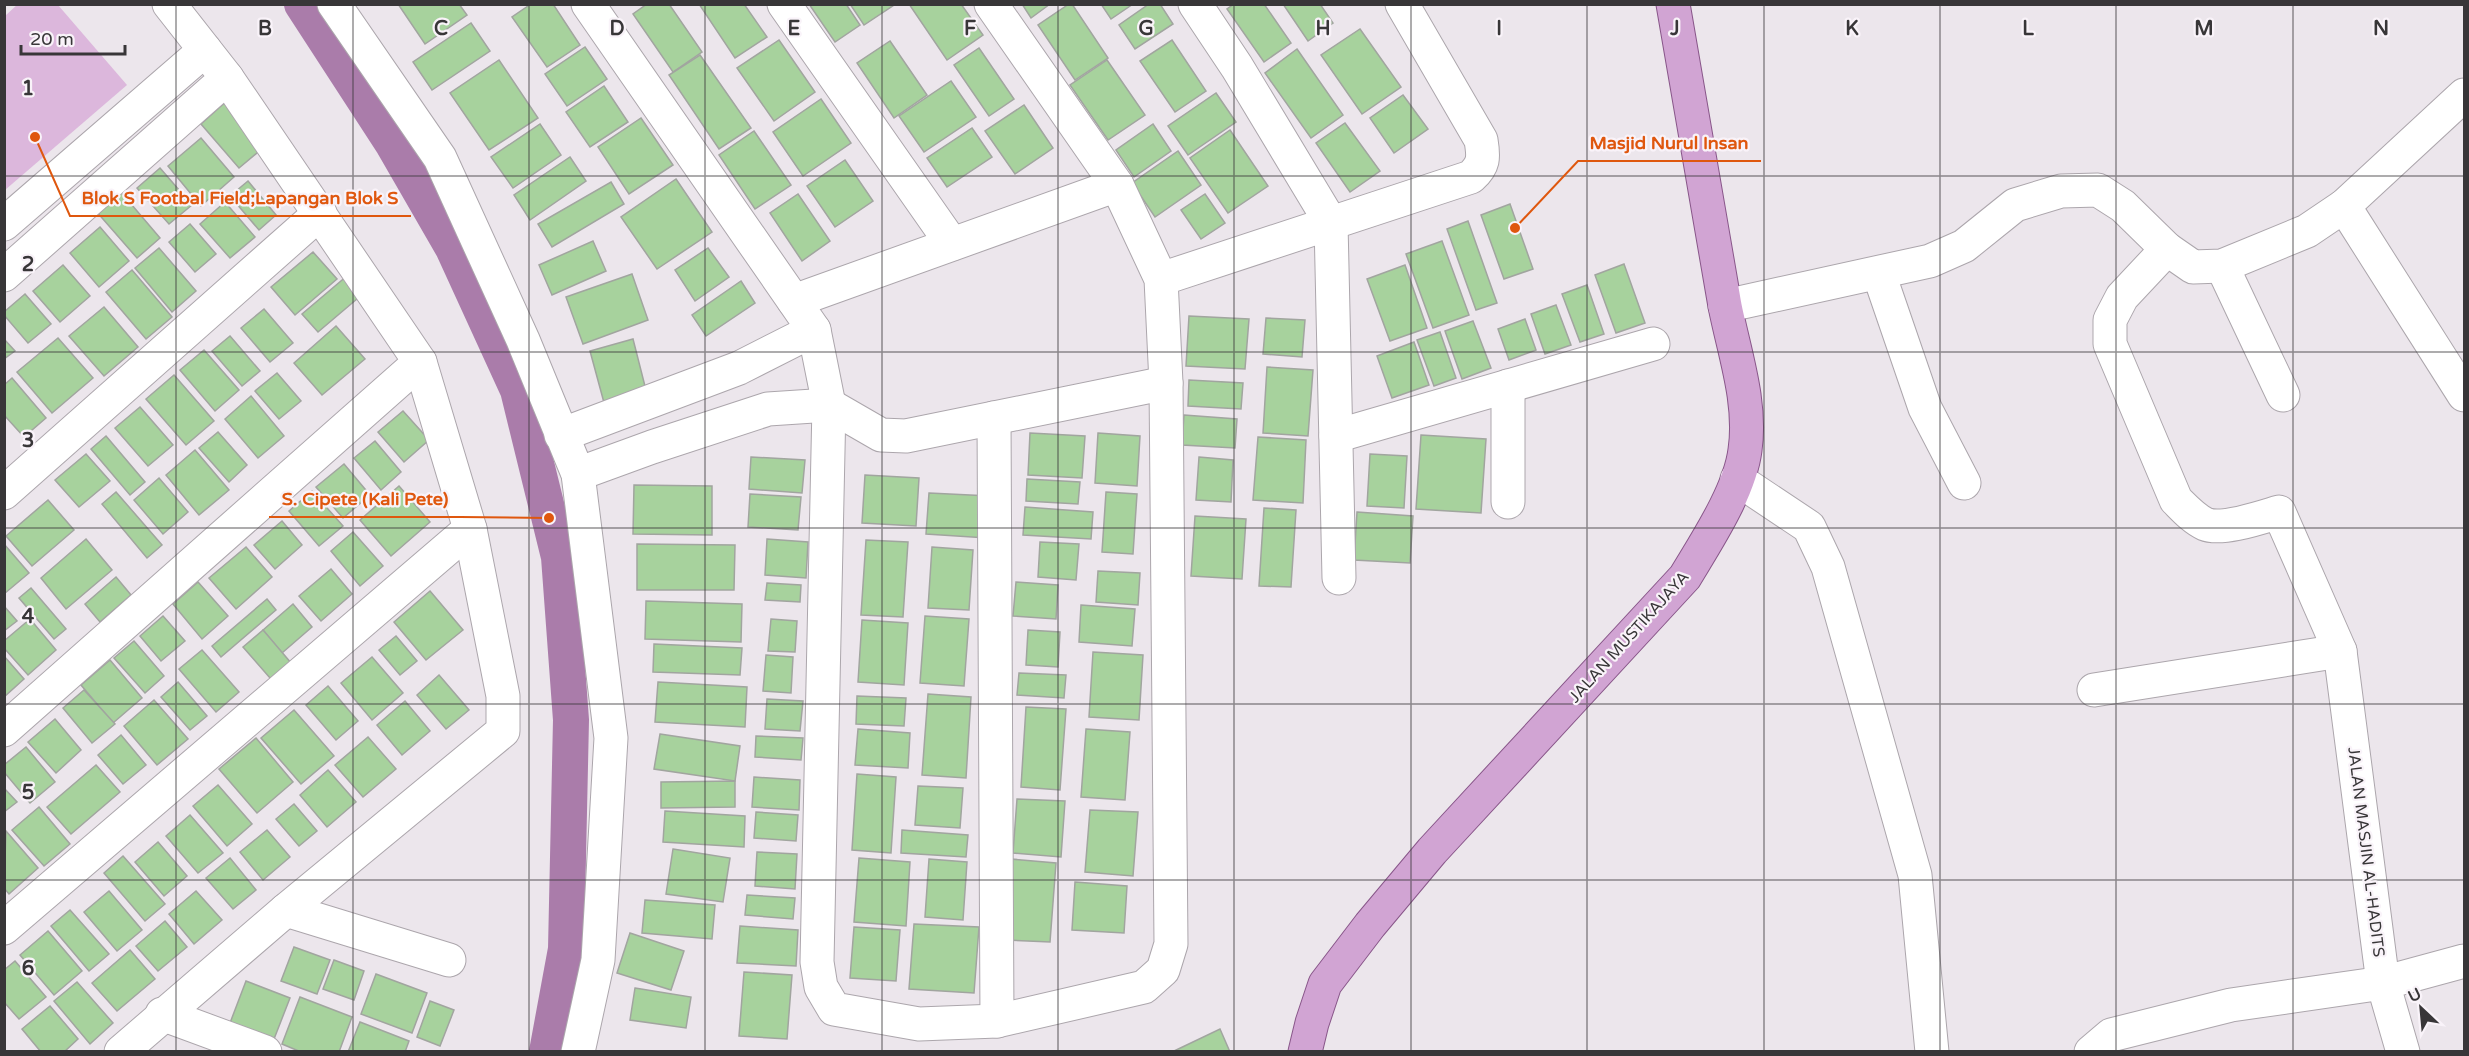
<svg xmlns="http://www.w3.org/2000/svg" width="2469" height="1056" viewBox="0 0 2469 1056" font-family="'Varela Round',sans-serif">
<rect width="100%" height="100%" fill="#ece6ec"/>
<!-- green -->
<polygon fill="#dcb7dc" points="18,4 58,5 127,85 5,190 5,16"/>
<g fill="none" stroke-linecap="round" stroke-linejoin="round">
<!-- canal -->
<polyline stroke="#aa7caa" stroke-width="36" points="302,4 393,144 453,248 518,390 559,557 571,720 566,949 547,1052"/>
</g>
<!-- building -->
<g fill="#a7d29d" stroke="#a1a59f" stroke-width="1.5">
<polygon points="398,4 459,4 467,15 425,44"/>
<polygon points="531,4 553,4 580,45 547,67 512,17"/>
<polygon points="647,4 669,4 702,52 673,72 633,14"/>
<polygon points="699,4 744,4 767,37 735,58"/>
<polygon points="809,4 846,4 860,25 835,42"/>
<polygon points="850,4 894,4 894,5 864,25"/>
<polygon points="909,4 961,4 983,35 947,60"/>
<polygon points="1022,4 1050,4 1031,18"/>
<polygon points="1069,4 1072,4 1108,58 1075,80 1038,25"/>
<polygon points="1101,4 1133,4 1111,19"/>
<polygon points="1149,4 1160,4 1173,24 1135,49 1119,25"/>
<polygon points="1234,4 1264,4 1291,43 1264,62 1227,9"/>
<polygon points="1283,4 1320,4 1333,23 1308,41"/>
<polygon points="471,23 490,51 432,90 413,62"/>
<polygon points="1360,29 1401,87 1362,114 1321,55"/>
<polygon points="779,40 815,92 774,121 737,68"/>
<polygon points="1172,40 1206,91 1175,112 1140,61"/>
<polygon points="890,41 927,95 894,118 857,63"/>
<polygon points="585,47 607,79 567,106 545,74"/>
<polygon points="979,48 1014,99 989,116 954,65"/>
<polygon points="1297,49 1343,115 1311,138 1265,73"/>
<polygon points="700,55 751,128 719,149 669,75"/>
<polygon points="499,60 538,118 489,150 450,93"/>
<polygon points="1107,60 1145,115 1108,140 1070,85"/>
<polygon points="951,81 976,117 924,152 899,116"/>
<polygon points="604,86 628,122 590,147 566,112"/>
<polygon points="1216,93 1236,122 1188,155 1168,126"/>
<polygon points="1403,95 1428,129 1394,153 1370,118"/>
<polygon points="230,98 269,143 239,168 201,124"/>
<polygon points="821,99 851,143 803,176 773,132"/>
<polygon points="1024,105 1053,148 1015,174 985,131"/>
<polygon points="641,118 673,165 629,194 598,147"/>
<polygon points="1345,123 1380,171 1350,192 1316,143"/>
<polygon points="540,124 561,155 513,188 491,157"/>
<polygon points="1153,124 1171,151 1134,177 1116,150"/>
<polygon points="972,128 992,157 947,187 927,158"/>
<polygon points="1230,130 1268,186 1228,213 1190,158"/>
<polygon points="754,131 791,185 755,209 719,155"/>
<polygon points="201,138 234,177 201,206 168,166"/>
<polygon points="1178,151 1201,185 1155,217 1132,183"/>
<polygon points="570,157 586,181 530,220 514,195"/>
<polygon points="845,160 873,201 835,227 807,186"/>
<polygon points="160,168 192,205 169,224 137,188"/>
<polygon points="676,179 712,232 657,269 621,217"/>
<polygon points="248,181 276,215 259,230 230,196"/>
<polygon points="611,182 624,204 552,247 538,224"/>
<polygon points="120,191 160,238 137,258 96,211"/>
<polygon points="798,194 830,241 802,261 770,213"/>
<polygon points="1205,194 1225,223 1201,239 1181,210"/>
<polygon points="225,202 255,237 230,258 200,224"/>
<polygon points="1510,204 1533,269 1504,279 1481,215"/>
<polygon points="1468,221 1497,303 1476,310 1447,229"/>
<polygon points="190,224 216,254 195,272 169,242"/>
<polygon points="100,227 129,261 99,287 70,253"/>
<polygon points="593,241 606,271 552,295 539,265"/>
<polygon points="1442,241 1469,315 1433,328 1406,254"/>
<polygon points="159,248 196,291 172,312 135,268"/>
<polygon points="708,248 729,277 695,301 675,270"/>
<polygon points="313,252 337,279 295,315 271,287"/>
<polygon points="1624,264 1645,323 1616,333 1595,275"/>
<polygon points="63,265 90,296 60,322 33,291"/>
<polygon points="1405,265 1427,328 1390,341 1367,279"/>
<polygon points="132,270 172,317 146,339 106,292"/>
<polygon points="632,274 648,320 583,344 566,297"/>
<polygon points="348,275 364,293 318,332 302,314"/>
<polygon points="741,281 755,303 706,336 692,315"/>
<polygon points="1587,285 1604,334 1580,342 1562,294"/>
<polygon points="25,294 51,324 28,343 4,315 4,312"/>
<polygon points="1556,305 1571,345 1545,354 1531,314"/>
<polygon points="104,307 138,347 104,376 69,336"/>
<polygon points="264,309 293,343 270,362 241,328"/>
<polygon points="1189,316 1249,319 1245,369 1186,366"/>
<polygon points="1266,318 1305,320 1302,357 1263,354"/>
<polygon points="1525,319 1536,350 1509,360 1498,329"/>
<polygon points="1473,321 1491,368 1462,379 1445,331"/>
<polygon points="336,326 365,359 322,395 294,363"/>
<polygon points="1440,332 1456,378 1434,386 1417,340"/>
<polygon points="230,336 260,371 242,386 212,351"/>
<polygon points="58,338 93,378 52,413 17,372"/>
<polygon points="4,339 15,351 4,359"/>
<polygon points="633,339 648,398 606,410 590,351"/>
<polygon points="1414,342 1429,385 1392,398 1377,356"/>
<polygon points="204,350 239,390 215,411 180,370"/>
<polygon points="1267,367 1313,370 1308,436 1263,433"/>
<polygon points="277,373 301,401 279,419 255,391"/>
<polygon points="174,375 214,421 186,445 146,399"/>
<polygon points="12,378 46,418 24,437 4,415 4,385"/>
<polygon points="1189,380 1243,383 1241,409 1188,406"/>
<polygon points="251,396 284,436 258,458 225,419"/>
<polygon points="140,407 173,445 148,466 115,428"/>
<polygon points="403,411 429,440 404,462 378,432"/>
<polygon points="1184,415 1237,419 1235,448 1182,445"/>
<polygon points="218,432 247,465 229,482 199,448"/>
<polygon points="1030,433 1085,436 1082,478 1028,475"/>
<polygon points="1098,433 1140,436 1137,486 1095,483"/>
<polygon points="1421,435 1486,439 1481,513 1416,509"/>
<polygon points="106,436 145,482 130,495 91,449"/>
<polygon points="1258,437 1306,440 1303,503 1253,500"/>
<polygon points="375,441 401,472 381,490 354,458"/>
<polygon points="195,450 229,490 199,515 166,475"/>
<polygon points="86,454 110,481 79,507 55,480"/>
<polygon points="1370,454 1407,456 1404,508 1367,506"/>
<polygon points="751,457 805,460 802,493 749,489"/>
<polygon points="1199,457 1233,460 1231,502 1196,500"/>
<polygon points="344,464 370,495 343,518 316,487"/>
<polygon points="865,475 919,478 916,526 862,523"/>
<polygon points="159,478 188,512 163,534 134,500"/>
<polygon points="1027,479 1080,482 1078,504 1026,501"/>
<polygon points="634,485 712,486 712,535 633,534"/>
<polygon points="399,486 430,522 391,556 360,520"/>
<polygon points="312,491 343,526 319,546 289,511"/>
<polygon points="116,492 162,545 147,558 102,504"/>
<polygon points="1106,492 1137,494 1133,554 1102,552"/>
<polygon points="929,493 990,496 987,538 926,534"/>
<polygon points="750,494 801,497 798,530 748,527"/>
<polygon points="48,500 74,530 32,566 6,536"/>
<polygon points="1025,507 1093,512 1091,539 1023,535"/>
<polygon points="1264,508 1296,510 1291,587 1259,586"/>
<polygon points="1357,512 1413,516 1410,563 1354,560"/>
<polygon points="1195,516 1246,519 1242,579 1191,576"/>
<polygon points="282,521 302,545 275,569 254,545"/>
<polygon points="353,532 383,566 360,586 331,551"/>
<polygon points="86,539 112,570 66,609 41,578"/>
<polygon points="767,539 808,542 806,578 765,575"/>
<polygon points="866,540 908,542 903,617 861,615"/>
<polygon points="1040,542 1079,544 1076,580 1038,577"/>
<polygon points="4,544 29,573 4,594"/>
<polygon points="637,544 735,545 734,590 637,590"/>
<polygon points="246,547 272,577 236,609 209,578"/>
<polygon points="932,547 973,550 969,610 928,608"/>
<polygon points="331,569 352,594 321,621 299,596"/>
<polygon points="1098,571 1140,573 1138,605 1096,602"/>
<polygon points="116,577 131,595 100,622 85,604"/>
<polygon points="198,582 228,616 202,639 173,604"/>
<polygon points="1016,582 1058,585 1056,619 1013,616"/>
<polygon points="767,583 801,585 800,602 765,600"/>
<polygon points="31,588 66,629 54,639 19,598"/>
<polygon points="430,591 463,630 426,660 394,622"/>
<polygon points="267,599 276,610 221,657 212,646"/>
<polygon points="646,601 742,604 741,642 645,639"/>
<polygon points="293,604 312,627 282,653 263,630"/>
<polygon points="1081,605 1135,609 1132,646 1079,642"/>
<polygon points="4,606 17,621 4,631"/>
<polygon points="163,616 185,641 161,661 140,636"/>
<polygon points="925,616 969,619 964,686 920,683"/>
<polygon points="30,619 56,650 28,675 4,648 4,641"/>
<polygon points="771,619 797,621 795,652 768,651"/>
<polygon points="862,620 908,623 904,685 858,682"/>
<polygon points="263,630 297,670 277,686 243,647"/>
<polygon points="1028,630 1060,632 1058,667 1026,665"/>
<polygon points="396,636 417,661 400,675 379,650"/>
<polygon points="134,641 164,676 145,693 114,658"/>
<polygon points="654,644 742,648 740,675 653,672"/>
<polygon points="202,650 239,692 216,712 179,669"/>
<polygon points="1093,652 1143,655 1139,720 1089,717"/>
<polygon points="766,655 793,657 791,693 763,691"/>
<polygon points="4,656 24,679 4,697"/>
<polygon points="372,657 403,693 372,720 341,683"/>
<polygon points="110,660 142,698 113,723 81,685"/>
<polygon points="1019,673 1066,675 1064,698 1017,695"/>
<polygon points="439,675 469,710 446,729 417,695"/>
<polygon points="178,682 207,716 190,730 161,697"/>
<polygon points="658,682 747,687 745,727 655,722"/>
<polygon points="328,686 358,721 336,740 306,705"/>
<polygon points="84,690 115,724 92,743 63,708"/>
<polygon points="928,694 971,697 966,778 922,775"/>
<polygon points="857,696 906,698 904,726 856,724"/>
<polygon points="767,699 803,701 800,731 765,729"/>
<polygon points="154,700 188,739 157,765 124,726"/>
<polygon points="405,701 430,731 402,755 377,725"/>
<polygon points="1026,707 1066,709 1060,790 1021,787"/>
<polygon points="294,710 334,756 301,784 261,738"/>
<polygon points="55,719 81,750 56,773 28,742"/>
<polygon points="858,729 910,733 908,768 855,765"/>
<polygon points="1086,729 1130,732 1125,800 1081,797"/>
<polygon points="660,734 740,746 735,781 654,769"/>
<polygon points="121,735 146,765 123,784 98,755"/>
<polygon points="756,736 803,738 801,760 755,757"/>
<polygon points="368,737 396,769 363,797 335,765"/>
<polygon points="256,738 293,782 257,813 219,769"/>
<polygon points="26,747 55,782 30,803 4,772 4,765"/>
<polygon points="96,765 120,792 71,834 47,807"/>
<polygon points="328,770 356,802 327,827 300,795"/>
<polygon points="857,774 896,777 891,853 852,850"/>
<polygon points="754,777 800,780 799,810 752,807"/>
<polygon points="735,781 735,807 661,808 661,782"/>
<polygon points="218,785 252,824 227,846 193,806"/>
<polygon points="918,786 963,788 960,828 915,825"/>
<polygon points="4,788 17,802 4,812"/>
<polygon points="1017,799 1065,801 1061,857 1013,853"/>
<polygon points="294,804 317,831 299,846 276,819"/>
<polygon points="39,807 70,844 44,866 12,830"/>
<polygon points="1090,810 1138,812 1133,876 1085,872"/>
<polygon points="665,811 745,816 744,847 663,842"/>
<polygon points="756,812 798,815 796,841 754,838"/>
<polygon points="190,815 223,853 198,873 166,836"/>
<polygon points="267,830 290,857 263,880 240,852"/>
<polygon points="902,830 968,835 966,857 901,853"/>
<polygon points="6,831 38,868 9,894 4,888"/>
<polygon points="158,842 187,876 164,896 135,862"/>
<polygon points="673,849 730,858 723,902 666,894"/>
<polygon points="757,852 797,854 795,889 755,886"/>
<polygon points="123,856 165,904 145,921 104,873"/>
<polygon points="230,858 256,890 233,909 206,878"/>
<polygon points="859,858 910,862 906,926 854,922"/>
<polygon points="929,859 967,862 963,920 925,917"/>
<polygon points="1011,859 1056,863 1050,942 1006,940"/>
<polygon points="1075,882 1127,886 1124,933 1072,930"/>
<polygon points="109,891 142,930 117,951 84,912"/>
<polygon points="196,891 222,920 194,944 169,914"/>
<polygon points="747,895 795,898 793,919 745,915"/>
<polygon points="645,900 715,905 712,939 642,933"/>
<polygon points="70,910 109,954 89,971 51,926"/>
<polygon points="165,921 187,947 158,971 136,946"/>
<polygon points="914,924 979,927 974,993 909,989"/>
<polygon points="740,926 798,930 796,966 737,963"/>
<polygon points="854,927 900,930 896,981 850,978"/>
<polygon points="48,931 82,971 54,995 20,955"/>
<polygon points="630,933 684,951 671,990 617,973"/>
<polygon points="294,947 330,960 317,994 281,981"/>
<polygon points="130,950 155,979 117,1011 92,983"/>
<polygon points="334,960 364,971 354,1000 323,989"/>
<polygon points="15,961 46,997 19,1019 4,1002 4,970"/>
<polygon points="744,972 792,975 787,1039 739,1036"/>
<polygon points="376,974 427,993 412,1033 361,1014"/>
<polygon points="246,981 290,998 274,1039 230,1023"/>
<polygon points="77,982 113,1023 90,1044 54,1001"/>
<polygon points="635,988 691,997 686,1028 630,1020"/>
<polygon points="300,997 352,1017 339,1052 301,1052 282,1044"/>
<polygon points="430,1001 454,1010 440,1046 417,1037"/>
<polygon points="50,1006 78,1039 64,1052 41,1052 22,1029"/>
<polygon points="360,1022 409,1041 405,1052 348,1052"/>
<polygon points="1220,1029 1230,1052 1172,1052"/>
</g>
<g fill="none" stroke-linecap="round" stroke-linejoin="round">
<defs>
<g id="minor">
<polyline points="334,4 440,158 523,340 578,474 611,738 598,960 578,1052"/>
<polyline points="588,4 814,330 829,405 817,962 821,987 834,1009 919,1024 997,1021 1144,987 1163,970 1171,944 1166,383 1161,279 1117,185 991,4"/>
<polyline points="784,4 952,244"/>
<polyline points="1195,4 1237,67 1331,223 1339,578"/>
<polyline points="2344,206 2464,395"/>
<polyline points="4,224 205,50"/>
<path d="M2167,249L2122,297L2110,320V344L2176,500C2185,509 2194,519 2205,524C2222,531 2262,517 2279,512L2340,651L2383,983L2403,1052"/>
<polyline points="2222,266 2283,395"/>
<polyline points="1879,274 1925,408 1964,483"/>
<polyline points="4,275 227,78 169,4"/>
<path d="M1161,279L1471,177C1484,165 1484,158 1481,140L1402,4"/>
<polyline points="794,301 1117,185"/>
<polyline points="1725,306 1930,261 1964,246 2015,205 2061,191 2098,190 2123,206 2167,249 2193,267 2222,266 2307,231 2344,206 2464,95"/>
<polyline points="1508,386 1508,502"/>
<polyline points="994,418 997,1021"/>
<polyline points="561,435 739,368 814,330"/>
<polyline points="1336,436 1653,344"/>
<polyline points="578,474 652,447 768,409 829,405 881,435 906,436 1166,383"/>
<polyline points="1737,479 1809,527 1828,567 1915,875 1932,1052"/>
<polyline points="4,493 320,213"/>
<polyline points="2094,690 2340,651"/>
<polyline points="4,730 420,362"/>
<polyline points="286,910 449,960"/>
<polyline points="4,928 470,529"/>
<polyline points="162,1014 265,1052"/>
<polyline points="121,1052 286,910 503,731 503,696 470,529 420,362 227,78"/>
<polyline points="2091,1052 2111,1035 2231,1005 2383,983 2464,961"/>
</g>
<path id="major" d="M1305,1052L1312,1023L1325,984L1370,925L1432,851L1685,577C1706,542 1740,491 1745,450C1752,402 1734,352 1725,306C1707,206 1691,105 1673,4"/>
</defs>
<!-- minor casing -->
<use href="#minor" stroke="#aca6ac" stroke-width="35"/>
<!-- major casing -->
<use href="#major" stroke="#885689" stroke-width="35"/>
<!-- minor -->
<use href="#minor" stroke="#fff" stroke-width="33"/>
<!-- major -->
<use href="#major" stroke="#d1a4d3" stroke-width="33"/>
</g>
<!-- grid -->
<path fill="none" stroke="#383638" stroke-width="1.5" stroke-opacity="0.55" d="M176,4V1052M353,4V1052M529,4V1052M705,4V1052M882,4V1052M1058,4V1052M1234,4V1052M1411,4V1052M1587,4V1052M1764,4V1052M1940,4V1052M2116,4V1052M2293,4V1052M4,176H2464M4,352H2464M4,528H2464M4,704H2464M4,880H2464"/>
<g text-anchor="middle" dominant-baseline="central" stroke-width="4.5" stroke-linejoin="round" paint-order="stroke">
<!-- street labels -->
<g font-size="16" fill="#383638" stroke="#f9f3f9">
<text transform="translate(1629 637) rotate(-48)">JALAN MUSTIKAJAYA</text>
<text transform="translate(2366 852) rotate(83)">JALAN MASJIN AL-HADITS</text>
</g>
</g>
<g font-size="20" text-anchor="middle" font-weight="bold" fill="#383638" stroke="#f9f3f9" stroke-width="4.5" stroke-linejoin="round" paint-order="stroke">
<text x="265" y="35">B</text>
<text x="441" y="35">C</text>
<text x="617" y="35">D</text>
<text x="794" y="35">E</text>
<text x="970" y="35">F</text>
<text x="1146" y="35">G</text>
<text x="1323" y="35">H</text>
<text x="1499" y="35">I</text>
<text x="1675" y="35">J</text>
<text x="1852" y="35">K</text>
<text x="2028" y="35">L</text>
<text x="2204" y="35">M</text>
<text x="2381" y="35">N</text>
<text x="28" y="95">1</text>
<text x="28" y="271">2</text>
<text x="28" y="447">3</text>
<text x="28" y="623">4</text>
<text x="28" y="799">5</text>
<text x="28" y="975">6</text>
</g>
<!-- callouts -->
<path fill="none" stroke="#df570e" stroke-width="2" d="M1515 228L1578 161H1761M35 137L70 216H411M549 518L460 517H269"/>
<g fill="#df570e" stroke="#f9f3f9" stroke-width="2">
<circle cx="1515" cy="228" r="6"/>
<circle cx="35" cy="137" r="6"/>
<circle cx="549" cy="518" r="6"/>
</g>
<g font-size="18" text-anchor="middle" font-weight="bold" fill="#df570e" stroke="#f9f3f9" stroke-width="4.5" stroke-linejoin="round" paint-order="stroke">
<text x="1669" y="149">Masjid Nurul Insan</text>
<text x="240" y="204">Blok S Footbal Field;Lapangan Blok S</text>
<text x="365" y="505">S. Cipete (Kali Pete)</text>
</g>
<!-- border -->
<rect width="2469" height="1056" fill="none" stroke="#383638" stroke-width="12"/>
<!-- north arrow -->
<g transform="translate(2421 1008) rotate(334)" stroke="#f9f3f9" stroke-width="4.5" paint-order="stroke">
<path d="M0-4.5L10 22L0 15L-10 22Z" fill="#383638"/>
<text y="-9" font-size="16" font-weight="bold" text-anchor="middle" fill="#383638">U</text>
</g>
<!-- scale -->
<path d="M21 45v9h104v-9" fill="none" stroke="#383638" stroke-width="3"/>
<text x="30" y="45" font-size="18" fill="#383638" stroke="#f9f3f9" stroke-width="4.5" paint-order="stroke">20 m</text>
</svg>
